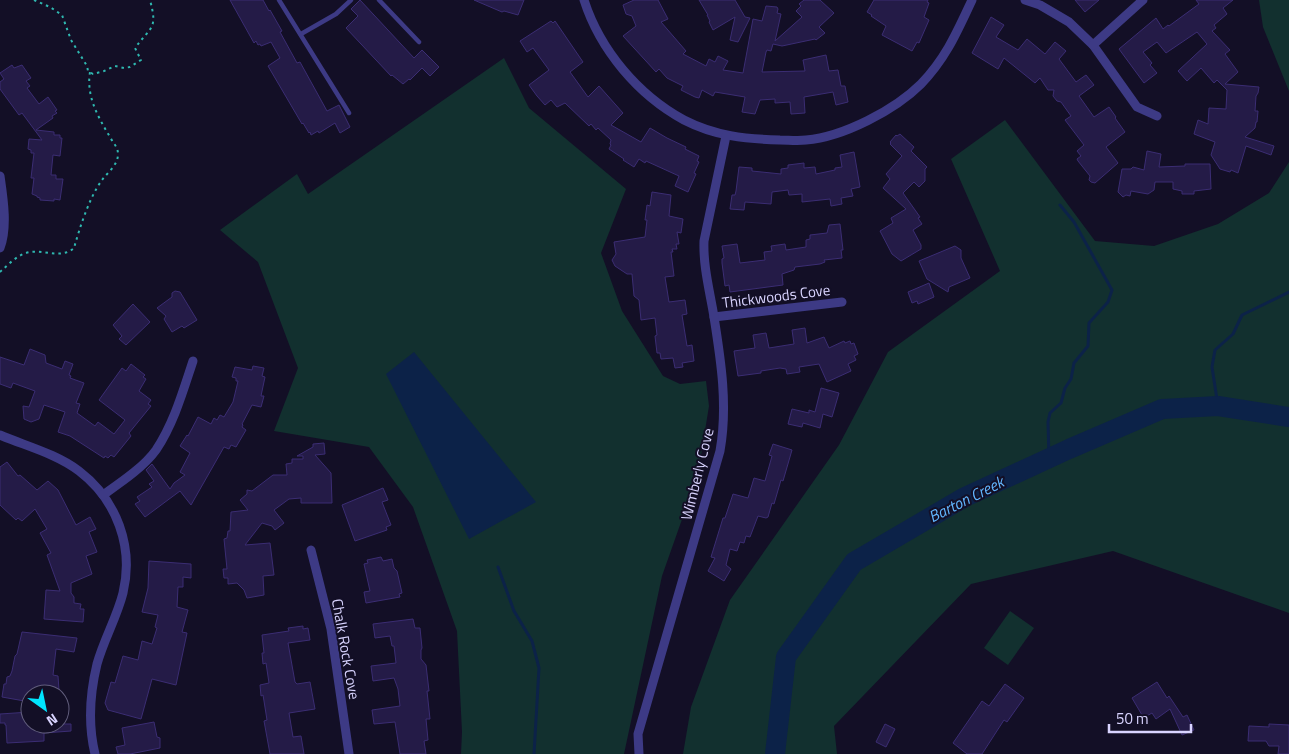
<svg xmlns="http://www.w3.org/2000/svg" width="1289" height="754" viewBox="0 0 1289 754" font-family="'Titillium Web',sans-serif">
<rect width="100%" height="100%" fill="#130f26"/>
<!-- green -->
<g fill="#12302f">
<polygon points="1259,0 1289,0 1289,91 1263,27"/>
<polygon points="504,58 529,108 626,189 601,253 622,311 663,376 680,384 706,381 709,406 698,474 662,576 624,754 461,754 462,732 457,631 413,507 369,447 274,431 298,368 258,262 220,230 297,174 308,194"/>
<polygon points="1005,120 1095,241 1154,246 1218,224 1269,193 1289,162 1289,613 1113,551 971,584 834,726 837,754 683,754 691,707 730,600 839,445 888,352 1000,271 951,159"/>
<polygon points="1010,611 1034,628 1008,665 984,648"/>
</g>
<!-- water -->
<polygon fill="#0c2248" points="414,352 536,502 469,539 386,374"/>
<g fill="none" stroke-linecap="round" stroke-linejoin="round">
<!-- stream -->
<g stroke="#0c2248" stroke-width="3">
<polyline points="1218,406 1212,367 1215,350 1233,334 1242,315 1289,292"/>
<polyline points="1049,458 1048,422 1050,413 1061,403 1065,388 1071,379 1074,363 1088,346 1089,323 1108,302 1112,290 1074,222 1060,205"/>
<polyline points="498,567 514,611 532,641 539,668 534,754"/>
</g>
<!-- river -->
<polyline stroke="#0c2248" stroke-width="20" points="775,754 786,657 854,562 965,497 1069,449 1162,409 1218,406 1289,417"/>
</g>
<!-- building -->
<g fill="#241b47" stroke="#3b2d73">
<polygon points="230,0 263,0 269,11 270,10 282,31 280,32 297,63 300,62 327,111 339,105 350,127 340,133 335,123 319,133 318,131 311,135 310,132 309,133 303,123 302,124 268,66 280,58 271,42 261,46 260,44 258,45 256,41 254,43"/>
<polygon points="360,0 414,58 422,50 439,67 430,76 422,68 410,80 409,79 403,84 392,75 391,76 346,28 358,16 351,9"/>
<polygon points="474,0 524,0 518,15 504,11 502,12"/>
<polygon points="634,0 658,0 668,19 661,22 686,51 683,54 706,66 709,59 715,62 718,56 728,61 723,70 743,73 753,19 762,21 766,6 777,7 778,9 777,13 781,14 775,41 802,17 796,11 801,6 799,4 804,0 820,0 834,13 819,27 825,33 816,40 815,39 782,46 773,44 771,51 767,50 766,52 762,72 805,71 803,60 826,55 829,71 838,70 841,86 845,86 848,102 836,105 833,92 804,97 805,113 791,114 790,102 775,103 775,99 760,100 755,114 742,112 745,97 715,92 713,96 702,90 699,98 695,97 681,90 683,86 667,78 659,69 656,72 623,36 636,26 632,16 626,14 623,5"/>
<polygon points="699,0 735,0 745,17 750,18 738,42 730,40 735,17 713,30 709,22 710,21 707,15 708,15"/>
<polygon points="874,0 928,0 927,2 929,3 924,17 929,20 919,43 917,42 912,51 882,35 886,26 871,16 872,15 867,12"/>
<polygon points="1075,0 1099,0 1085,12"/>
<polygon points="1196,0 1233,0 1223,8 1227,14 1214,25 1216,28 1212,31 1230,50 1225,54 1238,72 1225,84 1259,87 1258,93 1256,96 1255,111 1258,111 1257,122 1256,122 1255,128 1245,137 1274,146 1271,155 1246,146 1238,173 1231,170 1230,172 1220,169 1211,155 1215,142 1194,134 1198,120 1208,124 1209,108 1226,109 1227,90 1217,80 1214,83 1201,68 1187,81 1178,71 1207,44 1197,32 1166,53 1157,42 1143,52 1152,63 1150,65 1157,73 1144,83 1119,49 1156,18 1163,29 1168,25 1169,26 1199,4"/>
<polygon points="991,17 1004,25 996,37 1018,50 1027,39 1045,54 1055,42 1066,51 1059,59 1076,82 1086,75 1094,85 1079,96 1094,117 1109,107 1116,117 1115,118 1125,132 1106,147 1118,163 1095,183 1091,182 1089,180 1090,176 1078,161 1077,159 1081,156 1077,151 1084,145 1065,120 1071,116 1061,102 1057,101 1053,96 1054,90 1048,90 1040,78 1035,83 1004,58 998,69 972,53"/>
<polygon points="551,21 553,23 555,21 583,62 570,72 588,97 599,86 623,113 611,125 641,142 650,128 667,138 686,147 685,149 699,156 697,161 699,162 694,173 696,174 688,192 675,186 679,176 646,161 645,163 639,159 634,167 623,160 624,159 609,149 611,145 610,144 611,140 598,128 596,130 591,124 589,126 565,103 557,107 551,100 545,105 537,96 529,85 549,70 533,48 527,52 520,41"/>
<polygon points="12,65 14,68 22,65 31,78 26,81 30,86 27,88 39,104 48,97 57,110 55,111 57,113 52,116 53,118 36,130 54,132 54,135 60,135 60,138 62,138 60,156 53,155 51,175 56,175 56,179 63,179 60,200 54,199 54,201 40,200 40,198 37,197 37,196 32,194 34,178 31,178 34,153 31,153 31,150 28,149 29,139 42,140 22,113 19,115 0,89 0,82 4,79 0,73"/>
<polygon points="900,134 914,147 911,151 927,167 925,169 925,181 919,187 914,182 903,193 920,217 918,218 922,224 913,230 921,245 921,249 901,261 892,254 880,231 893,223 891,218 906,209 883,188 890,179 886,174 902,156 890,144 891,143 890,142 896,135 897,136"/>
<polygon points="1147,151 1161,154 1159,167 1185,166 1185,164 1210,164 1211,189 1194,191 1194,194 1182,194 1182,191 1173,189 1173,182 1155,182 1154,190 1148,194 1131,191 1130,196 1126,195 1123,197 1118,192 1122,169 1131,169 1133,167 1144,170"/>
<polygon points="854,152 860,187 851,189 853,196 841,198 842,204 831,206 830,199 802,202 802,194 789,195 788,190 772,192 771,204 745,202 744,210 730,209 732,195 735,195 736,191 739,167 752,168 752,171 781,174 781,169 788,168 788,165 804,163 804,168 815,167 816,174 835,170 835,168 842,167 840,155"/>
<polygon points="652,192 671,195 669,216 683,219 681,233 677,232 679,244 676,244 677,249 672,249 673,252 671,252 674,276 665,277 669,302 685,300 687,314 682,315 687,346 692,345 694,361 682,363 683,367 675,368 673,358 661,359 660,353 657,353 655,336 657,335 655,318 641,320 639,300 634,296 632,274 627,274 615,266 612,260 616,254 614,242 645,237 647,220 645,220 647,205 650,206"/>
<polygon points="840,224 843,250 841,250 842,258 824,260 825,262 820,264 795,267 794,270 782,274 783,285 730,292 729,285 725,286 722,263 722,259 724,258 722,246 737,244 740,263 765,260 764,252 772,251 771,246 785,244 786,250 806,247 806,240 810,239 810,235 827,233 829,225"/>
<polygon points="955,246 961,250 961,258 970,278 949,287 948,292 927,279 919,261"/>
<polygon points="929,283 934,297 918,304 917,301 912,303 908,292"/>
<polygon points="175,291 180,292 197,320 184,328 182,326 172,332 164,319 166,316 157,308 172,297 172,293"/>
<polygon points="133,304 150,322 126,345 119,339 122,336 113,325"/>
<polygon points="805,328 807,343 824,337 829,348 844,341 845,343 850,341 851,344 854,343 858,354 854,356 856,360 848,364 851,371 827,382 819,364 799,367 800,372 787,374 786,369 780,368 761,371 761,373 738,376 734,351 755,348 753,335 766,333 769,348 794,344 792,330"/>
<polygon points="30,349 45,355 46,363 62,369 65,361 73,364 69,375 71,376 70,378 84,383 76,403 80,404 77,413 95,426 98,422 114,434 125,420 99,400 122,368 126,371 131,364 145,375 143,377 146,379 139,391 151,400 148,404 151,406 129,433 131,436 114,457 111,455 108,458 105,456 104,458 70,436 58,432 65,412 44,405 39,419 31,422 24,419 23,406 29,407 35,391 13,383 11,388 0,384 0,357 24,365"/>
<polygon points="253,366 264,368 262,376 265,377 261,396 264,396 261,407 252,405 242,424 243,425 242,427 246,430 236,447 231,445 229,449 224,447 191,505 180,491 145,517 135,504 140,501 137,497 152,487 149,484 154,481 146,470 152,464 170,489 174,483 185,475 180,472 190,453 180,446 187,435 188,436 198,417 211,424 214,418 217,420 220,415 224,417 233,402 238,381 236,381 236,378 232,377 235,367 252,370"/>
<polygon points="821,388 839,393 832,417 823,414 820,428 803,423 802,427 788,424 792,409 809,413 809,410 815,412"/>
<polygon points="324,443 325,454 315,455 331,473 332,503 301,503 301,498 289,499 274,510 284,523 275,530 272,526 262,523 245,545 270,543 274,575 263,576 264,595 247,598 244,590 237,583 228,584 228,578 224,578 223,569 227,569 224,539 227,538 228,531 230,531 231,512 248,510 240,500 247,494 247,490 252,491 273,475 287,475 286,464 292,463 292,459 303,459 303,456 297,456 313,447 313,444"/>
<polygon points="773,444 792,450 783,481 781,480 774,504 772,503 768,517 766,518 758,516 750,537 746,536 744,543 740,542 737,551 730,549 726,565 731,569 724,581 708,571 715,558 711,557 723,518 725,518 733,494 748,498 754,478 765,481 772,456 769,455"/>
<polygon points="7,462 18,476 20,475 37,490 48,481 58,490 76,525 90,517 96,529 89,532 97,552 86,556 92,574 71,583 71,593 74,597 74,603 81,604 80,609 84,609 83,622 44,619 46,590 60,591 47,555 51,553 40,533 47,529 35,509 22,521 18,518 16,520 0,505 0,467"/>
<polygon points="383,488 388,500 382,502 391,525 386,527 387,530 355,541 342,505"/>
<polygon points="381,557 383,561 392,559 394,568 397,571 402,593 399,594 400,597 366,603 364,592 370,591 364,564 368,563 367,560"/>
<polygon points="149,561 191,564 191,578 183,577 183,587 178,587 177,607 188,610 182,632 187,633 176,685 152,679 141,719 108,710 105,703 111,682 115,683 123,656 138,660 142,641 152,644 157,628 155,627 158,615 142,612 148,588"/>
<polygon points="413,619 415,628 420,628 422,648 421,650 421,659 426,665 429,691 427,691 430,719 426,719 428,740 424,741 426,754 400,754 395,722 374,724 372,710 400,706 398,689 394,678 373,681 371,666 396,663 394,646 392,646 390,636 375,638 373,624"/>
<polygon points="303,626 303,629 308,628 310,640 288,643 295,682 297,684 310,682 315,709 289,713 293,737 301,736 304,754 270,754 264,721 267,720 264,701 263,695 261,696 260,685 269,683 266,663 263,664 262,653 264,653 262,635 289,631 288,628"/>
<polygon points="22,632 77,638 74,652 56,649 53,675 58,676 59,690 43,687 42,694 30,694 30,702 2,697 4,684 6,684 7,677 10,676 12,671 15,656 17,654"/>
<polygon points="1157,682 1167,698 1169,696 1183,717 1187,715 1194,730 1182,735 1170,709 1156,719 1152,713 1145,717 1142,715 1132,698"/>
<polygon points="1005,684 1024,698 1007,722 1004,720 982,754 967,754 953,743 982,701 989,706"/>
<polygon points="30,712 30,724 71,724 71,731 44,733 44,741 7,743 6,725 5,725 5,723 0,723 0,714"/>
<polygon points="154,722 157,737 160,738 160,748 130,754 118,754 116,747 125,745 122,728"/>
<polygon points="885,724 895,729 886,747 876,742"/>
<polygon points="1269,724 1289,725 1289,754 1278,754 1279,746 1269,746 1266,741 1248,741 1249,726 1269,727"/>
</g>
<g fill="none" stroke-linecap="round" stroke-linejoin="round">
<!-- path -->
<g stroke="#2fb8b0" stroke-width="2" stroke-dasharray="2.5 4" stroke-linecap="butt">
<path d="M34,0L50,7L62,15L71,40L87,66L88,71L93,74L104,71L115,66L124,68L130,67L141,60L135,48C151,26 158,30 150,0"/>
<path d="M0,272C9,264 18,254 30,252C45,250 62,259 74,248C80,227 89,198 102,180C108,172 118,165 118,154C118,147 113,143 110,137C98,117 86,96 90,72"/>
</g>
<!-- service -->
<g stroke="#3d3a85" stroke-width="4.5">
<polyline points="279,0 349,113"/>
<polyline points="379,0 419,42"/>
<polyline points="301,34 336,14 351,0"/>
</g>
<!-- minor -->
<g stroke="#3d3a85" stroke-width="9">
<path d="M584,0C600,50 638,95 684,120C715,136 745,139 780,140C788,140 798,141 806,140C843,137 895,110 921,84C946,58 957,32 972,0"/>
<polyline points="1025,0 1040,5 1069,22 1093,45 1137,107 1157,116"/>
<polyline points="1093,45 1143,0"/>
<path d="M0,176C3,197 8,227 0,248"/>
<polyline points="714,317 842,302"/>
<path d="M0,435C26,446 57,454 79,471C117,500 134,547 123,593C117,617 104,639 97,664C90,693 88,725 95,754"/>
<path d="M103,495C120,483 144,467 156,450C174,423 183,391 193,361"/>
<polyline points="311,550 331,629 349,754"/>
<path d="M639,754L638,734L720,451C728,406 721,361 714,317C710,292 703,267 704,241L726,136"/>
</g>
</g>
<g text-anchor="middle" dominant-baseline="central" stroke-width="4" stroke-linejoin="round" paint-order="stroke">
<!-- street labels -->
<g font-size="15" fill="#d9d4ff" stroke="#130f26">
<text transform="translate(776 296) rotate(-7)">Thickwoods Cove</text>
<text transform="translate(697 474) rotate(-76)">Wimberly Cove</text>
<text transform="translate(346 649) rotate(80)">Chalk Rock Cove</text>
</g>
<!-- water labels -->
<g font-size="16" font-style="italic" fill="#62b6ff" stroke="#130f26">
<text transform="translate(966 499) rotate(-27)">Barton Creek</text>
</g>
</g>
<!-- north arrow -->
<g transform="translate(45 709) rotate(147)"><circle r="24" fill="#130f26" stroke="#625e7d"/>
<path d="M0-4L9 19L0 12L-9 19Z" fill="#00e5ff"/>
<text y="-8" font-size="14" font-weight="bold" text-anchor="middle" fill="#d9d4ff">N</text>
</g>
<!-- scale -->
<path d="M1109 724v8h82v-8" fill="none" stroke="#d9d4ff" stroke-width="2.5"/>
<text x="1116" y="724" font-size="15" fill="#d9d4ff" stroke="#130f26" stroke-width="4" paint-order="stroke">50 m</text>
</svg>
